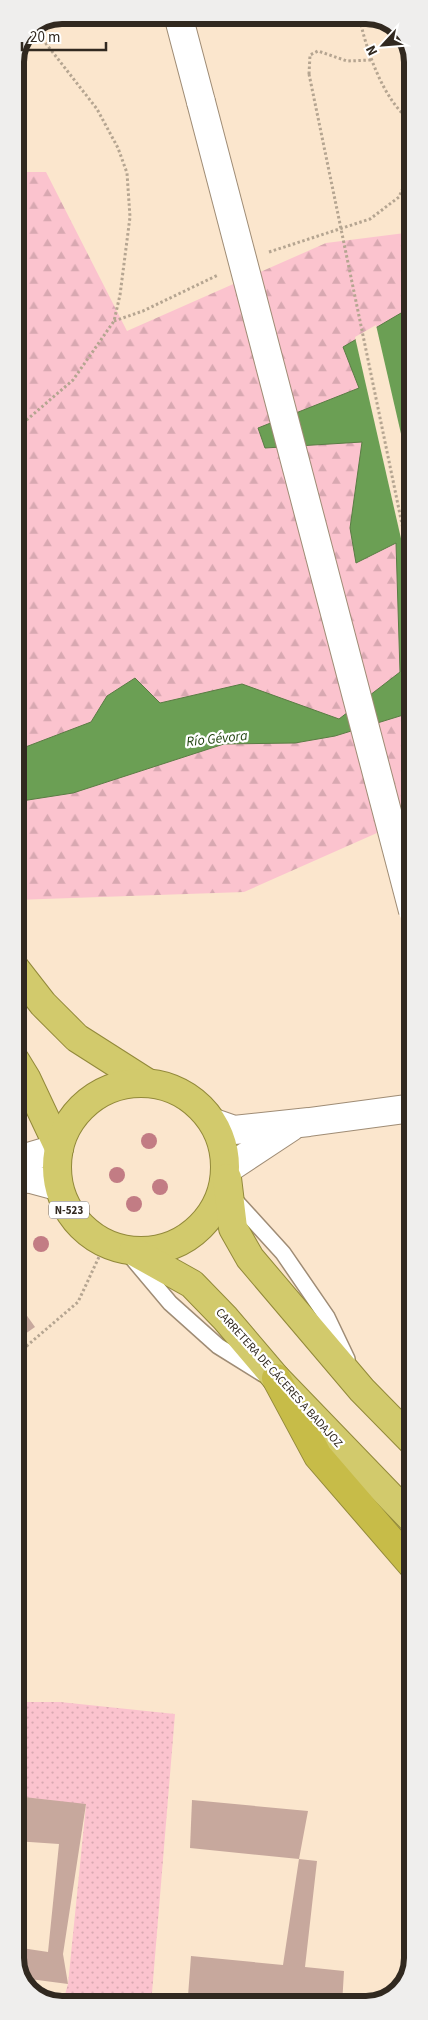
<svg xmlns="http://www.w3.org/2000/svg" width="428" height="2020" viewBox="0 0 428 2020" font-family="'Source Sans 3',sans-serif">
<defs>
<pattern id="grass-dots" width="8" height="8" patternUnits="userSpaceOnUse" patternTransform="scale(1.25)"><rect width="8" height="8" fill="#fbc3ce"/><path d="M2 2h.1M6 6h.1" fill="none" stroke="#d8a8b1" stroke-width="1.8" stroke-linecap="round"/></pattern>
<pattern id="forest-firs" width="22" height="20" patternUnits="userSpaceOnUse" patternTransform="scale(1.25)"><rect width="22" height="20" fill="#fbc3ce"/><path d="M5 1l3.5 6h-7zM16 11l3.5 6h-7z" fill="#d8a8b1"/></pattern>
</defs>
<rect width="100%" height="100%" fill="#fbe6cd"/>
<!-- grass -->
<polygon fill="url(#grass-dots)" points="15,1702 60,1702 175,1714 151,2005 62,2005 68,1984 86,1805 15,1796"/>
<!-- forest -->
<polygon fill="url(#forest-firs)" points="15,172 46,172 127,331 326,243 413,232 413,817 244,892 15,900"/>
<!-- water -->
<polygon fill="#6b9f54" stroke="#5a7c44" points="413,306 413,712 335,736 295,743 224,744 73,793 15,802 15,751 91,722 107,696 135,678 160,703 242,684 339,719 400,672 396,543 356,563 350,528 362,442 265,448 258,428 359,388 343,347"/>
<!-- pier -->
<polygon fill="#fbe6cd" points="376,325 413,486 413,591 355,337"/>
<!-- building -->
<g fill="#c7a89d">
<polygon points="15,1299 35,1327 15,1341"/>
<polygon points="15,1796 86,1804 63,1954 68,1984 22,1978 15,1965 15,1947 48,1952 59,1844 15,1841"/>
<polygon points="192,1800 308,1811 299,1859 190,1848"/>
<polygon points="299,1859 317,1861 305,1967 344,1971 342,2005 282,2005 188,1996 191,1956 283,1965"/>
</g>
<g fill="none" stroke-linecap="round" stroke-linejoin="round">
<defs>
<g id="service">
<polyline points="232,1197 283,1253 327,1317 347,1359"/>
<polyline points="133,1259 170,1303 218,1346 263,1374"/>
</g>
<g id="minor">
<polyline points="178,15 201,102"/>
<polyline points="214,1123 234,1130 309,1122 413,1108"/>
<polyline points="15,1161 59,1148"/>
<polyline points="226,1170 291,1127"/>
<polyline points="15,1178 31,1179 57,1186"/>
</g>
<g id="trunk">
<polyline points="15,968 43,1004 77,1038 146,1082"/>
<polyline points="15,1060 26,1078 59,1148"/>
<circle cx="141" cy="1167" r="84"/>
<polyline points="227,1178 233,1228 250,1258 362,1390 413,1442"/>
<polyline points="133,1251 192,1284 225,1318 276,1378 413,1520"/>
</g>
<polyline id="motorway" points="276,1378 318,1456 413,1566"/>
</defs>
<!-- service casing -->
<use href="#service" stroke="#9f8c75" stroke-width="18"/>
<!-- minor casing -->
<use href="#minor" stroke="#9f8c75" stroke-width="30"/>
<!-- trunk casing -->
<use href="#trunk" stroke="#92893a" stroke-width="30"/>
<!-- motorway casing -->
<use href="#motorway" stroke="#92893a" stroke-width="30"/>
<!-- path -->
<g stroke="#b5a591" stroke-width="3" stroke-dasharray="2.5 2.5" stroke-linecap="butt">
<path d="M359,15C365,47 384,104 413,122"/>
<polyline points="309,74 310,55 318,51 347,61 371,60"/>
<polyline points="269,252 370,219 399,197 410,172 409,120"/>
<polyline points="114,321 143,311 218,275"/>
<polyline points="15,430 73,380 114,321 120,295 130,217 127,173 118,148 97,109 33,27"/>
<polyline points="15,1356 78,1302 105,1244"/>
</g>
<!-- service -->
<use href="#service" stroke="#fff" stroke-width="15"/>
<!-- minor -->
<use href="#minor" stroke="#fff" stroke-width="28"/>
<!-- trunk -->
<use href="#trunk" stroke="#d2ca6c" stroke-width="28"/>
<!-- motorway -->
<use href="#motorway" stroke="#c7bc48" stroke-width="28"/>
<defs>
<polyline id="minor-bridge" points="201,102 413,911"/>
</defs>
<!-- minor-bridge casing -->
<use href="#minor-bridge" stroke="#9f8c75" stroke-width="30" stroke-linecap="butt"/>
<!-- path-bridge -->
<polyline stroke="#b5a591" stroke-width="3" stroke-dasharray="2.5 2.5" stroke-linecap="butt" points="309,74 403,529"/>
<!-- minor-bridge -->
<use href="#minor-bridge" stroke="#fff" stroke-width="28"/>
</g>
<!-- trees -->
<g fill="#c27c84">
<circle cx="149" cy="1141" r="8"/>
<circle cx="117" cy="1175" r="8"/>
<circle cx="160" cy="1187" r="8"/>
<circle cx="134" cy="1204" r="8"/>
<circle cx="41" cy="1244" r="8"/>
</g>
<g text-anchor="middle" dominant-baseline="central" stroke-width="4.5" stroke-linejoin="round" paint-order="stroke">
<!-- shield labels -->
<rect fill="#fff" stroke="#6f6963" stroke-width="1" x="49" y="1201.5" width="40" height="17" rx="4"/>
<g font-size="11" font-weight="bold" fill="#312920">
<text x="69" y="1210">N-523</text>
</g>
<!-- street labels -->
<g font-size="12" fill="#312920" stroke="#fff">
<text transform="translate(279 1378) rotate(48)">CARRETERA DE CÁCERES A BADAJOZ</text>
</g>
<!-- water labels -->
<g font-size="14" font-style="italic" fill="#21440f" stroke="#fff">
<text transform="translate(217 739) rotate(-6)">Río Gévora</text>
</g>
</g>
<!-- crop -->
<path d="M0 0H428V2020H0ZM62 24H366A38 38 0 0 1 404 62V1958A38 38 0 0 1 366 1996H62A38 38 0 0 1 24 1958V62A38 38 0 0 1 62 24Z" fill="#efeeed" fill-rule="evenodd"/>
<path fill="none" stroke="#312920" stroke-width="6" d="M62 24H366A38 38 0 0 1 404 62V1958A38 38 0 0 1 366 1996H62A38 38 0 0 1 24 1958V62A38 38 0 0 1 62 24Z"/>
<!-- north arrow -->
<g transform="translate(383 45) rotate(244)" stroke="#ffffff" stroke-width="4" paint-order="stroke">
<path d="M0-4L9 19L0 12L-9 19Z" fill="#312920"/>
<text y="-8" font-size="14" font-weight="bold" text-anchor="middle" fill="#312920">N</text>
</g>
<!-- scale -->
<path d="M22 42v8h84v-8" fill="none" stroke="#312920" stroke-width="2.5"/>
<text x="30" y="42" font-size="15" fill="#312920" stroke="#ffffff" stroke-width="4" paint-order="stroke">20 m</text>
</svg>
